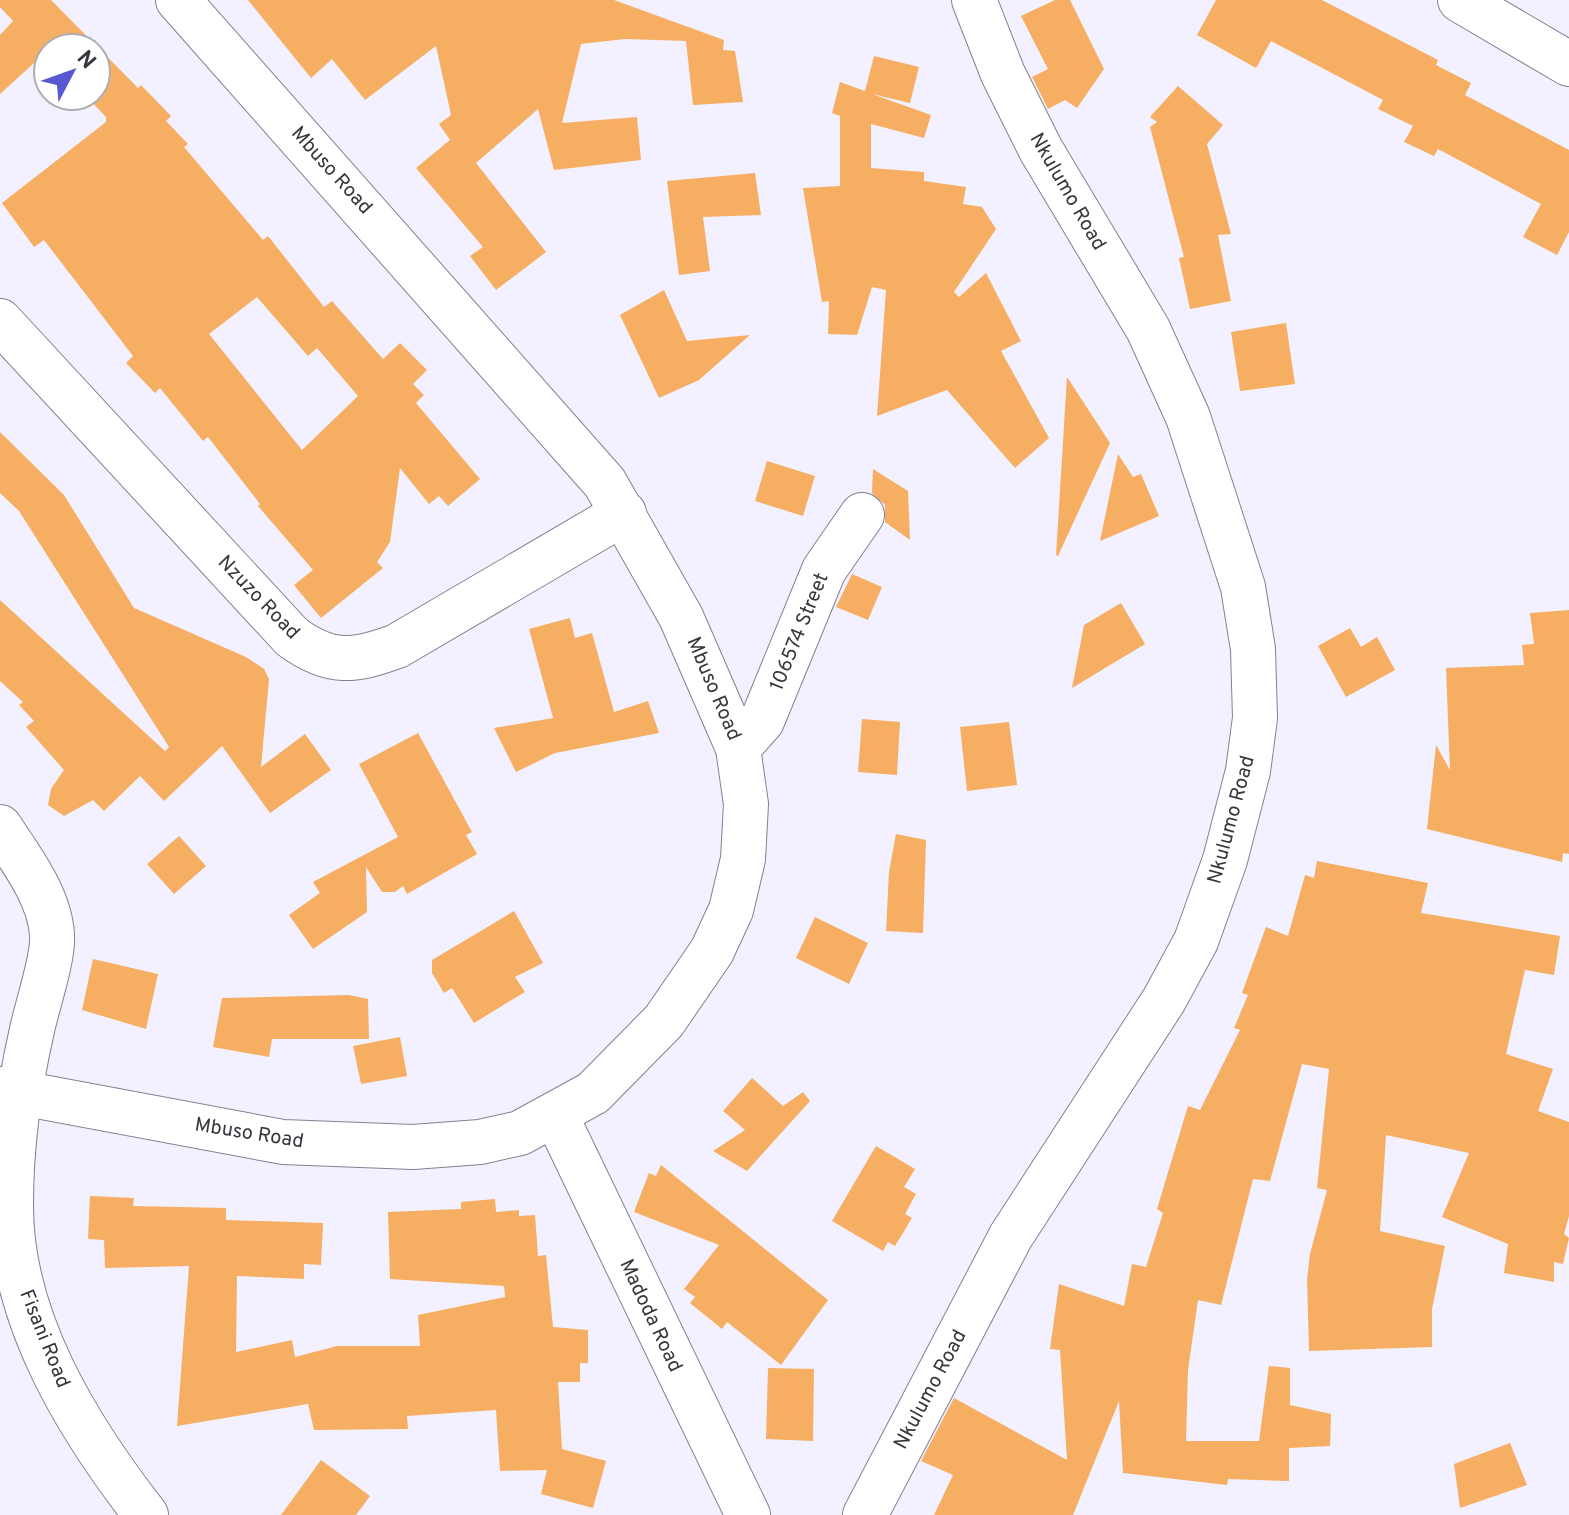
<svg xmlns="http://www.w3.org/2000/svg" width="1569" height="1515" viewBox="0 0 1569 1515" font-family="Overpass,sans-serif">
<rect width="100%" height="100%" fill="#f3f0ff"/>
<!-- building -->
<g fill="#f6ae63" fill-rule="evenodd">
<path d="M0,0H51L138,88L141,85L171,116L166,121L188,144L184,147L263,240L268,236L324,307L332,301L383,359L400,343L427,370L413,384L424,395L416,403L480,479L448,506L439,496L429,504L400,468L390,542L377,562L383,568L321,618L294,585L313,570L258,506L260,504L208,437L203,441L160,388L155,393L126,363L133,356L44,240L34,247L2,203L106,122V117L86,96H96V48H48V56L45,53L0,94V35L13,21L0,7ZM257,297L308,356L317,348L358,396L302,450L209,334Z"/>
<polygon points="248,0 614,0 724,40 723,50 735,51 743,102 693,105 686,41 625,39 581,44 562,123 637,117 641,160 554,170 538,109 476,163 546,252 496,290 470,256 483,247 416,168 450,140 439,124 451,115 436,46 365,100 332,59 311,78"/>
<polygon points="1055,0 1070,0 1104,69 1077,108 1065,100 1048,109 1032,77 1048,69 1021,16"/>
<polygon points="1216,0 1322,0 1438,60 1436,65 1471,83 1465,95 1569,150 1569,232 1557,255 1523,237 1541,204 1438,149 1434,156 1404,142 1413,126 1378,109 1383,100 1271,41 1256,68 1197,35"/>
<polygon points="874,56 919,67 910,103 872,94 931,115 924,138 871,124 871,168 924,172 924,181 966,187 963,204 982,207 996,229 954,292 959,297 986,273 1021,341 1001,351 1049,438 1015,468 947,390 877,416 886,290 872,287 857,335 828,334 829,301 822,302 803,188 840,186 840,116 832,113 840,82 865,91"/>
<polygon points="1178,86 1223,125 1207,144 1231,234 1218,235 1231,301 1190,309 1179,258 1184,257 1150,127 1157,122 1150,117"/>
<polygon points="755,173 761,215 703,217 710,271 679,275 667,181"/>
<polygon points="664,290 687,341 750,335 699,380 659,398 620,315"/>
<polygon points="1286,323 1295,384 1240,391 1231,332"/>
<polygon points="1067,377 1110,443 1058,556 1056,555"/>
<polygon points="0,432 64,495 134,608 246,657 264,669 269,679 261,767 305,734 331,770 270,813 222,746 164,801 140,776 104,811 93,800 64,816 48,805 51,789 64,770 26,727 34,721 19,705 23,702 0,681 0,600 165,751 169,747 19,511 0,493"/>
<polygon points="1118,454 1133,477 1141,474 1159,516 1100,541"/>
<polygon points="767,461 815,476 803,516 755,501"/>
<polygon points="873,469 908,491 910,540 885,522 885,505 872,493"/>
<polygon points="852,574 882,587 868,620 836,607"/>
<polygon points="1121,603 1145,644 1072,688 1084,625"/>
<polygon points="1569,610 1569,854 1563,853 1562,862 1427,829 1436,745 1450,770 1446,668 1524,665 1522,645 1534,644 1530,613"/>
<polygon points="570,618 575,638 592,633 614,712 648,701 659,733 555,753 516,772 494,728 553,718 529,629"/>
<polygon points="1350,628 1361,647 1377,637 1395,670 1346,697 1318,646"/>
<polygon points="862,719 900,722 897,775 858,772"/>
<polygon points="1009,722 1017,785 967,791 960,727"/>
<polygon points="418,733 472,832 466,835 477,854 407,894 403,886 395,892 382,892 366,867 367,912 313,949 289,915 320,893 313,882 398,837 359,764"/>
<polygon points="896,834 926,840 923,933 886,931 889,872"/>
<polygon points="179,836 206,866 174,894 147,864"/>
<polygon points="1317,861 1428,883 1421,913 1560,936 1554,975 1525,970 1506,1054 1553,1069 1538,1111 1569,1122 1569,1216 1564,1234 1569,1238 1563,1264 1554,1262 1554,1282 1504,1273 1508,1244 1442,1217 1469,1153 1386,1135 1380,1231 1445,1246 1432,1309 1432,1347 1309,1351 1307,1279 1310,1254 1327,1190 1317,1188 1329,1069 1302,1064 1270,1181 1253,1179 1221,1305 1198,1300 1188,1370 1186,1441 1259,1441 1269,1366 1290,1368 1290,1405 1331,1414 1330,1446 1289,1448 1289,1481 1228,1479 1227,1485 1123,1473 1119,1401 1073,1515 934,1515 953,1475 921,1461 954,1398 1067,1460 1060,1350 1050,1349 1059,1284 1124,1306 1132,1264 1146,1267 1163,1213 1157,1209 1188,1106 1200,1110 1240,1030 1234,1028 1248,995 1242,993 1266,927 1288,936 1305,875 1314,878"/>
<polygon points="514,911 543,963 515,977 525,992 474,1023 452,988 444,993 432,973 432,960"/>
<polygon points="815,917 868,943 849,984 796,958"/>
<polygon points="93,959 158,974 146,1029 82,1010"/>
<polygon points="349,995 368,999 369,1039 272,1039 269,1057 213,1047 222,998"/>
<polygon points="400,1037 407,1076 361,1084 353,1046"/>
<polygon points="752,1078 783,1106 803,1092 810,1101 747,1171 713,1151 745,1130 723,1111"/>
<polygon points="876,1146 915,1169 904,1187 916,1194 905,1214 912,1218 895,1246 888,1242 883,1251 832,1221"/>
<polygon points="661,1165 828,1300 781,1365 727,1322 722,1329 690,1303 695,1297 684,1289 719,1245 634,1212 649,1173 656,1176"/>
<polygon points="90,1196 134,1198 133,1206 226,1208 226,1220 323,1223 321,1265 304,1264 304,1279 237,1276 236,1352 292,1340 295,1357 337,1346 420,1346 418,1315 505,1297 504,1286 390,1279 388,1212 461,1209 461,1202 495,1199 496,1212 519,1210 519,1216 535,1215 538,1256 546,1255 553,1327 588,1330 588,1363 580,1363 580,1382 558,1382 562,1449 606,1461 593,1508 541,1494 547,1470 500,1471 496,1410 407,1416 408,1429 314,1430 308,1404 177,1426 189,1266 105,1268 104,1240 88,1239"/>
<polygon points="768,1368 814,1369 813,1441 766,1439"/>
<polygon points="1510,1443 1527,1485 1460,1508 1454,1464"/>
<polygon points="321,1460 370,1496 356,1515 281,1515"/>
</g>
<g fill="none" stroke-linecap="round" stroke-linejoin="round">
<defs>
<g id="street">
<polyline points="1460,0 1569,64"/>
<path d="M0,321L292,637C330,665 354,662 397,646L624,513"/>
<polyline points="738,748 762,721 824,570 862,515"/>
<path d="M0,827C20,858 50,896 52,935C54,957 37,1006 32,1030C19,1087 11,1145 11,1204C10,1318 78,1428 146,1515"/>
<polyline points="0,1089 283,1142 413,1147 480,1142 520,1133 593,1093 664,1021 712,951 731,910 743,859 746,804 738,748 681,617 605,483 178,0"/>
<polyline points="556,1116 748,1515"/>
<polyline points="865,1515 1011,1236 1164,1000 1196,941 1225,860 1248,771 1255,718 1253,649 1243,587 1188,417 1148,329 1041,150 1003,74 974,0"/>
</g>
</defs>
<!-- street casing -->
<use href="#street" stroke="#848090" stroke-width="46"/>
<!-- street -->
<use href="#street" stroke="#fff" stroke-width="44"/>
</g>
<g text-anchor="middle" dominant-baseline="central" stroke-width="6" stroke-linejoin="round" paint-order="stroke">
<!-- street labels -->
<g font-size="20" fill="#37363d" stroke="#fff">
<text transform="translate(331 171) rotate(48)">Mbuso Road</text>
<text transform="translate(1067 192) rotate(60)">Nkulumo Road</text>
<text transform="translate(258 598) rotate(46)">Nzuzo Road</text>
<text transform="translate(800 632) rotate(-68)">106574 Street</text>
<text transform="translate(713 689) rotate(67)">Mbuso Road</text>
<text transform="translate(1232 820) rotate(-75)">Nkulumo Road</text>
<text transform="translate(249 1134) rotate(9)">Mbuso Road</text>
<text transform="translate(650 1316) rotate(65)">Madoda Road</text>
<text transform="translate(44 1339) rotate(68)">Fisani Road</text>
<text transform="translate(931 1390) rotate(-62)">Nkulumo Road</text>
</g>
</g>
<!-- north arrow -->
<g transform="translate(72 72) rotate(49)"><circle r="38" fill="#ffffff" stroke="#afafb1" stroke-width="2"/>
<path d="M0-6L14 30L0 20L-14 30Z" fill="#5859d1"/>
<text y="-12" font-size="22" font-weight="bold" text-anchor="middle" fill="#37363d">N</text>
</g>
</svg>
